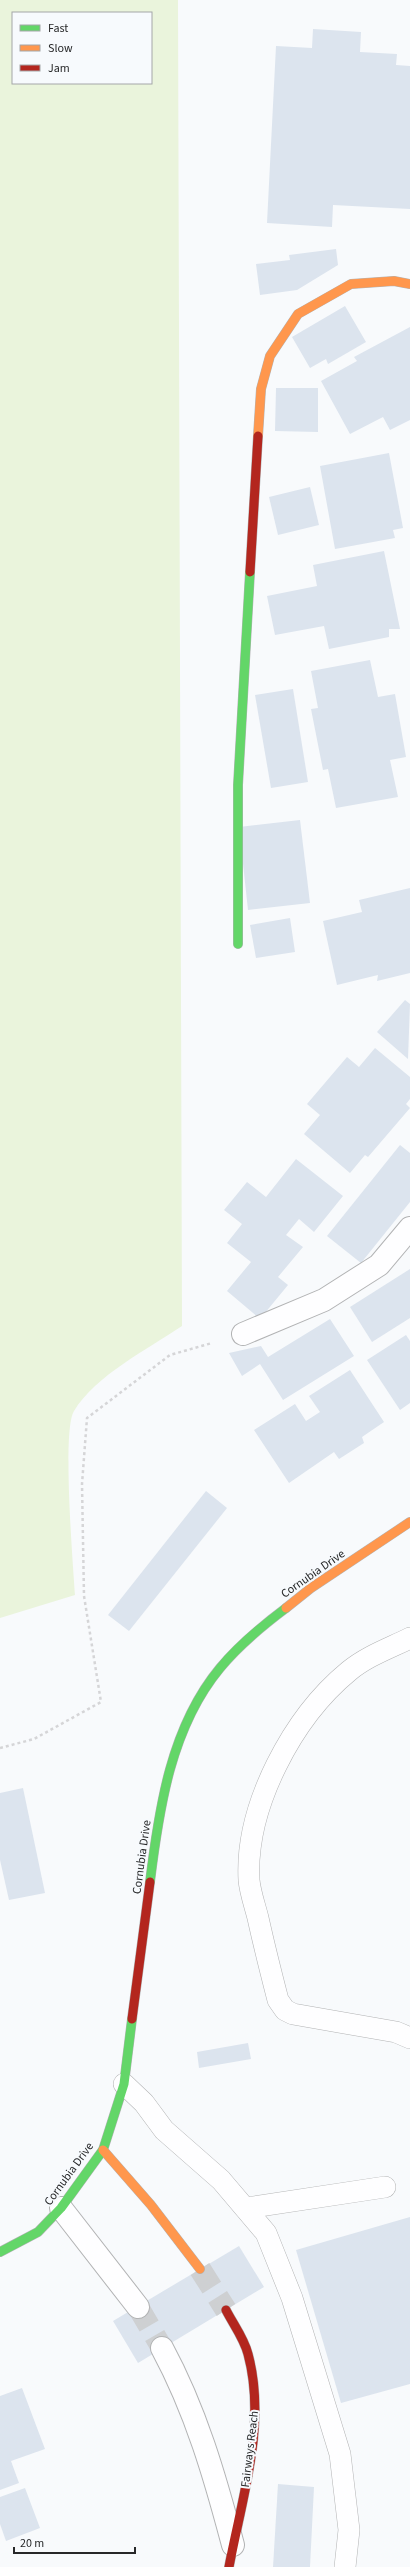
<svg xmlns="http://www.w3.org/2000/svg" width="410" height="2567" viewBox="0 0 410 2567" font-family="'Source Sans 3',sans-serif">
<rect width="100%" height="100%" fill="#f8fafc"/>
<!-- green -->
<path fill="#eaf4dc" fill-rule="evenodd" d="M0,0H178L182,1326C148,1349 96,1375 74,1411C62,1430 73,1564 75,1595L0,1618ZM13,13H151V83H13Z"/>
<!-- building -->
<g fill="#dce4ee">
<polygon points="313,29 361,32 360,52 397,54 396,65 410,66 410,209 333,205 332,227 267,223 276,46 312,48"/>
<polygon points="336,249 338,265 297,290 260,295 256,264 290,260 289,255"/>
<polygon points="345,306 366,342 328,364 326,359 310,368 292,337"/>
<polygon points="410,327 410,420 390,430 383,417 350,434 321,381 357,361 354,357"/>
<polygon points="276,388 318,388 318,432 275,431"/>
<polygon points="389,453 403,528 393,530 395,538 335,549 320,466"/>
<polygon points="310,487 319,525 278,535 269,497"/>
<polygon points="384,551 400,629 389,629 389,637 329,649 324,626 275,635 267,596 317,586 313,565"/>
<polygon points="370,660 378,697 395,694 406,757 390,760 398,797 336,808 328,769 323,770 311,709 318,708 311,671"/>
<polygon points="293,689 308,782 271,788 255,695"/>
<polygon points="300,820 310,903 248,910 239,827"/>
<polygon points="410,888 410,973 377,981 378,975 337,985 323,921 362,912 359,900"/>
<polygon points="290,918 295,952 256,958 250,925"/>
<polygon points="405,1000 410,1004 408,1059 377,1032"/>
<polygon points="375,1048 410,1077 410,1099 406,1104 410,1108 368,1157 365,1155 350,1173 304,1134 320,1115 307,1104 347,1057 359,1067"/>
<polygon points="400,1145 410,1153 410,1202 361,1263 327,1236"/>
<polygon points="296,1159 343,1196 314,1232 299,1219 286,1235 303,1247 278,1277 288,1285 260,1319 227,1291 251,1262 227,1243 242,1224 224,1210 247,1182 266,1197"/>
<polygon points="410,1269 410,1318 372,1342 350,1307"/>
<polygon points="330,1319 354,1356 283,1400 260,1364 242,1376 229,1353 261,1346 268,1357"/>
<polygon points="406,1335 410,1341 410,1403 400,1410 367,1360"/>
<polygon points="350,1370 384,1422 362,1437 364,1443 339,1459 334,1452 289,1483 254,1430 295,1404 306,1421 320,1412 309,1396"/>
<polygon points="206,1491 227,1508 129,1631 108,1615"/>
<polygon points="23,1788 45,1893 9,1900 0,1860 0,1793"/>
<polygon points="248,2043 251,2059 199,2068 197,2052"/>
<polygon points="410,2217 410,2384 341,2403 296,2250"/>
<polygon points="239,2246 264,2287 138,2363 113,2321"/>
<polygon points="22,2388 45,2449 11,2461 19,2483 0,2490 0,2396"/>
<polygon points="278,2484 314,2487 310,2567 273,2567"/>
<polygon points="25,2488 40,2528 6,2541 0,2524 0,2497"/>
</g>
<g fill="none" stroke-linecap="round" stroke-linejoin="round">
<!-- street-tunnel -->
<polyline stroke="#ced0d2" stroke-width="22" stroke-dasharray="22 11" stroke-linecap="butt" points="138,2307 162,2348"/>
<!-- secondary-tunnel -->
<polyline stroke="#ced0d2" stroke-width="22" stroke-dasharray="22 11" stroke-linecap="butt" points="200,2269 226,2310"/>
<defs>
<g id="lane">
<path d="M410,1638C390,1648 367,1656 349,1671C293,1717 245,1806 249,1880C250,1892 255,1906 258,1918C264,1945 271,1973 278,2000L285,2010L293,2014L396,2032L410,2038"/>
<polyline points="124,2084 144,2103 164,2130 221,2180 266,2233 292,2298 340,2454 349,2530 345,2567"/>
<polyline points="247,2208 385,2187"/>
</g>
<g id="street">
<polyline points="243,1334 324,1300 379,1265 410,1228"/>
<polyline points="61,2208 138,2307"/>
<path d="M162,2348C196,2411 215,2477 233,2545"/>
</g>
<g id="fast">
<polyline points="238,944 238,785 250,572"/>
<path d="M150,1882C159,1808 171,1727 220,1668C239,1645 262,1626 286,1608"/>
<polyline points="0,2252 38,2232 61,2208 103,2150 124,2084 132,2019"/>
</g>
<g id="slow">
<polyline points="258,436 261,389 270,356 298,314 351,284 394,281 410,284"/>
<polyline points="286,1608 311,1588 410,1522"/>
<polyline points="103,2150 151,2205 200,2269"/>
</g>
<g id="jam">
<polyline points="250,572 258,436"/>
<polyline points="132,2019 150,1882"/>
<path d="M226,2310C233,2324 244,2338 248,2354C267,2424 242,2497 229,2567"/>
</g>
</defs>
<!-- lane casing -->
<use href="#lane" stroke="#b2b3b4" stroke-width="22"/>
<!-- street casing -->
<use href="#street" stroke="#b2b3b4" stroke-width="24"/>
<!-- fast casing -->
<use href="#fast" stroke="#b2b3b4" stroke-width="10"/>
<!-- slow casing -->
<use href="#slow" stroke="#b2b3b4" stroke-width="10"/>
<!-- jam casing -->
<use href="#jam" stroke="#b2b3b4" stroke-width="10"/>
<!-- path -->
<polyline stroke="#d5d5d7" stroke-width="2.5" stroke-dasharray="3 3" stroke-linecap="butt" points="0,1748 34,1739 101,1702 84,1596 82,1484 87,1418 170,1355 212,1343"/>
<!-- lane -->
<use href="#lane" stroke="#fefeff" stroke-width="21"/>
<!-- street -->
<use href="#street" stroke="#fefeff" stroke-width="22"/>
<!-- fast -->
<use href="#fast" stroke="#63d668" stroke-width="9"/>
<!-- slow -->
<use href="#slow" stroke="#ff974d" stroke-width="9"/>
<!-- jam -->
<use href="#jam" stroke="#b3261e" stroke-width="9"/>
</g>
<g text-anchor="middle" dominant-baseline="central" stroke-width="4" stroke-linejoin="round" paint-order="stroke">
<!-- street labels -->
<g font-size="12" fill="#272829" stroke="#f7fafd">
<text transform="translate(313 1574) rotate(-35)">Cornubia Drive</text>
<text transform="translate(142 1857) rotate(-82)">Cornubia Drive</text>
<text transform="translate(69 2174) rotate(-54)">Cornubia Drive</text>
<text transform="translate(250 2449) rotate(-83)">Fairways Reach</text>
</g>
</g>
<!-- legend -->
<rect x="12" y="12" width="140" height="72" fill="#f7fafd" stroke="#a4a6a8"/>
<rect x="20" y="25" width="20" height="6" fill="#63d668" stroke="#a4a6a8"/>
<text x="48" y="32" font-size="12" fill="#272829">Fast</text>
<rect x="20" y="45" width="20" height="6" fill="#ff974d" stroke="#a4a6a8"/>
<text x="48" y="52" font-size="12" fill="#272829">Slow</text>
<rect x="20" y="65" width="20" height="6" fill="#b3261e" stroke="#a4a6a8"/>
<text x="48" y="72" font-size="12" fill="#272829">Jam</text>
<!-- scale -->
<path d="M14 2547v6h121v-6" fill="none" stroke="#272829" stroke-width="2"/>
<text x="20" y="2547" font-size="12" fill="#272829" stroke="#f7fafd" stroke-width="3" paint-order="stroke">20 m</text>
</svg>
